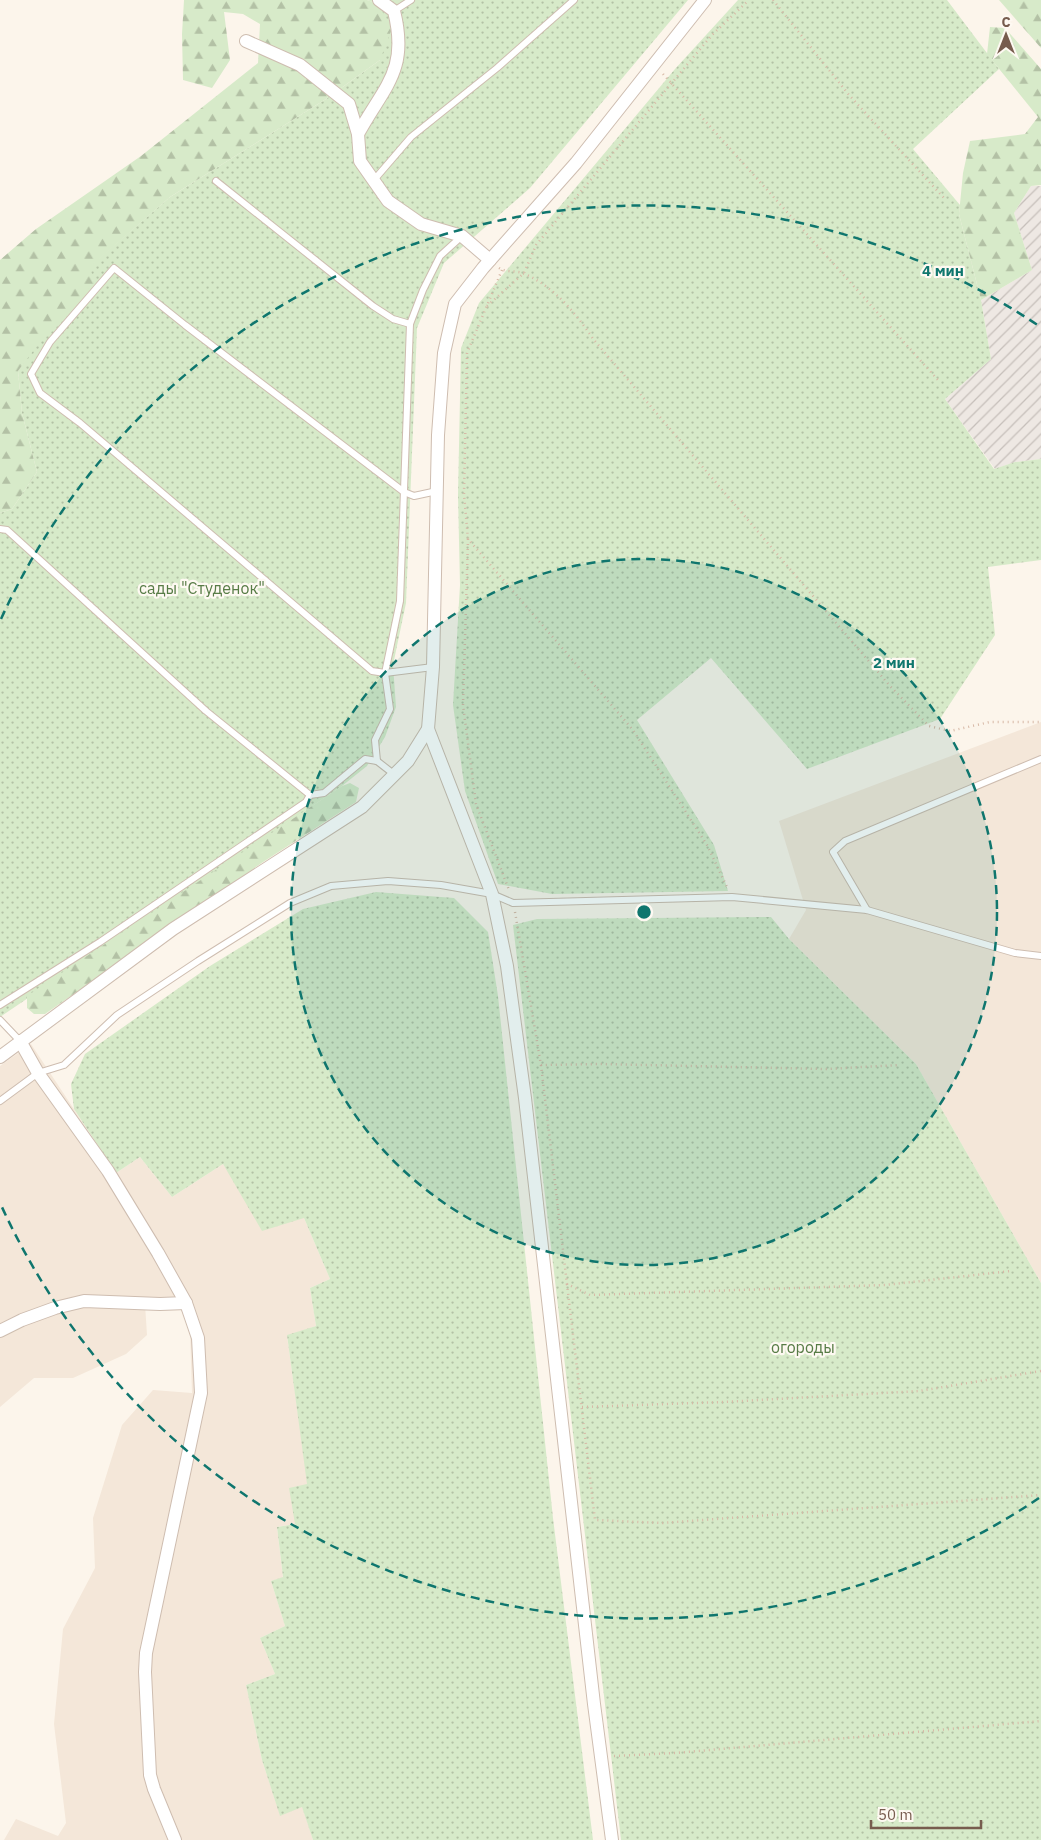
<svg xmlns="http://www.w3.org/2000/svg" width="1041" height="1840" viewBox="0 0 1041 1840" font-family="'IBM Plex Sans',sans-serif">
<defs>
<pattern id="industrial-furrows" width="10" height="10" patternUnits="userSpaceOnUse" patternTransform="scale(1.25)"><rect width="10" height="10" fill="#eee8e3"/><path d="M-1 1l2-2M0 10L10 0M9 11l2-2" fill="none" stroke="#c6bfba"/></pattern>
<pattern id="green-dots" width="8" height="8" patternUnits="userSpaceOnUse" patternTransform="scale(1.25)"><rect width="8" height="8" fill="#d7eac9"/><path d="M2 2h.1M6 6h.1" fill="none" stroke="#b3c1a5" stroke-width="1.8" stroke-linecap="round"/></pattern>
<pattern id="forest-firs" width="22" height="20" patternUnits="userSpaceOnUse" patternTransform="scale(1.25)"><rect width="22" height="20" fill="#d7eac9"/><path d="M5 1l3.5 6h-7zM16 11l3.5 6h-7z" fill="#b3c1a5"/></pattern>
</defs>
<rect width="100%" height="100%" fill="#fcf5eb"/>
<!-- residential -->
<g fill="#f4e7d9">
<polygon points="1041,722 1041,1283 916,1064 789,939 806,910 779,821"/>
<polygon points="31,1044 116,1173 140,1157 172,1197 223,1164 229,1173 304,1218 330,1279 310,1288 316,1326 287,1336 308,1485 295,1524 277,1527 283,1578 271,1581 285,1626 260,1638 275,1674 246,1685 262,1760 280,1815 302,1806 313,1840 4,1840 16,1819 58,1836 66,1823 54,1724 63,1629 95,1568 93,1518 122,1425 153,1390 192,1393 190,1330 181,1310 145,1304 147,1335 126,1354 73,1378 34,1378 0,1407 0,1066"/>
</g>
<!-- industrial -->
<polygon fill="url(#industrial-furrows)" points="1031,186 1041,186 1041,459 1015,462 995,469 945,399 991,359 981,300 1032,270 1014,213"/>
<!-- green -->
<g fill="url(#green-dots)">
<polygon points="367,0 688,0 530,188 444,263 417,328 406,603 393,665 396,707 385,737 367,766 342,786 0,1017 0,513 12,509 37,472 22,413 18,371 89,267 170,197 326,99 380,60 379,4"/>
<polygon points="738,0 947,0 999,69 913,149 960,205 959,214 981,300 991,359 945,399 994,469 1015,462 1041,459 1041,560 988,567 995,635 940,719 807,769 711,658 637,720 714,845 728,891 552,894 498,884 465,791 453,705 460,585 458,495 461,348 479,303 675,69"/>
<polygon points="376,892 454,898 488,932 498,996 553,1518 593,1840 313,1840 302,1807 280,1816 262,1760 246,1685 275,1674 260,1638 285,1626 271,1581 283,1577 277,1527 295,1524 289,1488 307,1484 287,1335 316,1326 310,1288 330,1279 304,1218 262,1231 223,1164 172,1197 140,1157 116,1173 74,1109 71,1084 85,1054 210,966 303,909"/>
<polygon points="771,917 789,939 916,1064 1041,1283 1041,1840 621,1840 513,925 537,919"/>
</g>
<!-- forest -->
<g fill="url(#forest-firs)">
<polygon points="184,0 367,0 379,4 391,31 380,60 326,99 170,197 90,267 94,283 39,343 18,371 22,413 37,472 12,509 0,513 0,260 36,229 141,156 258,63 260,24 243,14 224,12 230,60 212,88 183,80 182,34"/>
<polygon points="999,0 1041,0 1041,48"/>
<polygon points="990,27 1005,28 1041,69 1041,185 1031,186 1014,213 1032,270 981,300 959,214 963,173 970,141 1025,134 1038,117 987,54"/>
<polygon points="350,783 359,788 356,802 263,862 45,1014 34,1014 27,1008 27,996 342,786"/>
</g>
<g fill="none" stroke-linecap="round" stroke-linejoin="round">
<defs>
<g id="service">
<polyline points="394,11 411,0"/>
<polyline points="374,180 411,137 497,68 574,0"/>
<polyline points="216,181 373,306 393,319 410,324"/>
<polyline points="0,529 7,530 206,711 310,795 324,793 365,759 377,761 395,775"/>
<polyline points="433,667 385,673 400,601 410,324 423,290 440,256 462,236"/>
<polyline points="377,761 375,740 390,709 385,673 372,671 80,423 40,393 31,374 50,342 114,268 185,325 404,492 414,496 437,491"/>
<polyline points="867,910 833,852 845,841 1041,759"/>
<polyline points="0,1005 100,942 306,802 310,795"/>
<polyline points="0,1020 20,1041"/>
<polyline points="0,1101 38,1073 64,1065 117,1015 198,961 290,903 331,886 388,881 441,885 492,894 513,903 732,897 867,910 1015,953 1041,956"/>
</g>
<g id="minor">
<polyline points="246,41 300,65 349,104 358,134 360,161 388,201 421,224 462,236 490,260"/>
<path d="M358,134C384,86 409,71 394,11L379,0"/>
<polyline points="428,729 492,894 507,966 525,1098 594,1704 612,1840"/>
<polyline points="20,1041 38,1073 108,1171 158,1253 186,1303 198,1338 201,1393 146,1653 145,1672 150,1775 154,1789 175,1840"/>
<polyline points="0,1057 173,929 362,807 408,761 428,729 433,667 438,435 444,353 455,304 483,268 576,163 705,0"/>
<polyline points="0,1331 22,1320 55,1308 84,1301 160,1304 186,1303"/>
</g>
</defs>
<!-- service casing -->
<use href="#service" stroke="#cebdb0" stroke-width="8"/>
<!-- minor casing -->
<use href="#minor" stroke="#cebdb0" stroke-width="14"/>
<!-- path -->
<g stroke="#d7b8a6" stroke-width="2.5" stroke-dasharray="1 4" stroke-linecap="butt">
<polyline points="773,0 849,95 944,198"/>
<polyline points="663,74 938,380"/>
<path d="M499,268C507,273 517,270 525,274C556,288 576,314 594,340L890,686L929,726L950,731L990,722H1041"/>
<polyline points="502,270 467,353 464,494 468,539 633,730 707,845 727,887"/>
<polyline points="487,306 524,273 536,245 712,35 749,0"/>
<polyline points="468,539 463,705 476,804 509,890"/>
<polyline points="515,912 541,1065 601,1064 826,1069 899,1065"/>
<polyline points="541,1065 567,1284 590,1295 885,1285 1011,1271"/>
<polyline points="567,1284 595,1520 662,1523 1041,1495"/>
<polyline points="582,1407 724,1402 919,1391 1041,1371"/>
<polyline points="614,1756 675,1753 1041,1721"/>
</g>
<!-- service -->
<use href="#service" stroke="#fff" stroke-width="6"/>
<!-- minor -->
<use href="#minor" stroke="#fff" stroke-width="12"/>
</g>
<!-- distance rings -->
<circle cx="644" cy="912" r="353" fill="#0f766e" fill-opacity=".12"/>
<g fill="none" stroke="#0f766e" stroke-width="2.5" stroke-dasharray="9 6">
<circle cx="644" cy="912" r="353"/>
<path d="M1039 1498A707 707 0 0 1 1 1205M1 619A707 707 0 0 1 1039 326"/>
</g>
<g text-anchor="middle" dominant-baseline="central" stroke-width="4.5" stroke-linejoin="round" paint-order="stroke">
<!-- park labels -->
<g font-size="16" fill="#577c46" stroke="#fef9f2">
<text x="202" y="588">сады "Студенок"</text>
<text x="803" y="1347">огороды</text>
</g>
</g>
<circle cx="644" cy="912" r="8" fill="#0f766e" stroke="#fef9f2" stroke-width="2.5"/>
<g font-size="15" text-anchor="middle" font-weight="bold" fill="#0f766e" stroke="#fef9f2" stroke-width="4.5" stroke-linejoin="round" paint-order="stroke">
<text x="943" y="276">4 мин</text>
<text x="894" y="668">2 мин</text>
</g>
<!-- north arrow -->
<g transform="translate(1006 35)" stroke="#fef9f2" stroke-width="4" paint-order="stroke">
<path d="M0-4L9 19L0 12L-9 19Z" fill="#775c4e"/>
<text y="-8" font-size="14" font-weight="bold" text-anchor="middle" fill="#775c4e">С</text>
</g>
<!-- scale -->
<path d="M871 1820v8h110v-8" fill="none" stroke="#775c4e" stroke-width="2.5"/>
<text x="878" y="1820" font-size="15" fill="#775c4e" stroke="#fef9f2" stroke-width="4" paint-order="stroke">50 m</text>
</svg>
